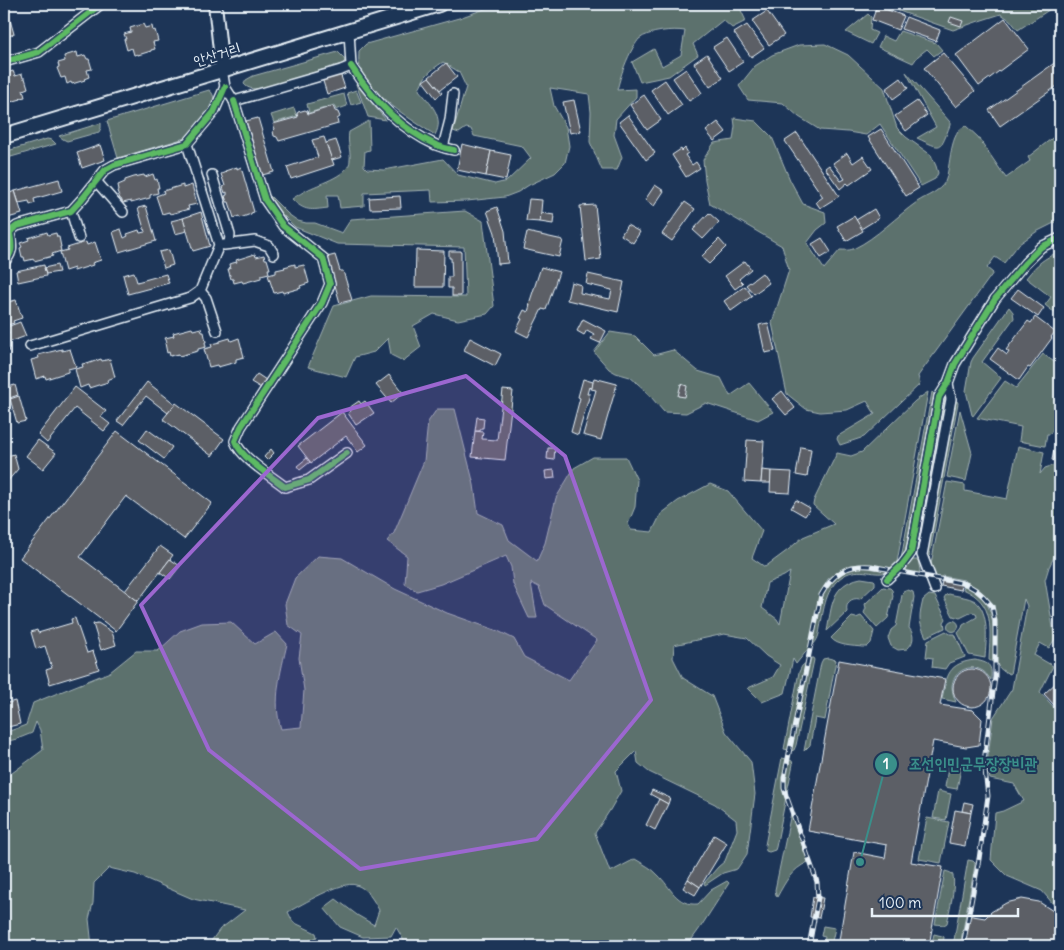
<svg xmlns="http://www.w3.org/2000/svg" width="1064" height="950" viewBox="0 0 1064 950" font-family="Delius,'Poor Story',sans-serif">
<rect width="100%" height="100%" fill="#1d3557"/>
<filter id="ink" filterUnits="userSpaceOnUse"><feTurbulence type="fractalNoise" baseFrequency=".02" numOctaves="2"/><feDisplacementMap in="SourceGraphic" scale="10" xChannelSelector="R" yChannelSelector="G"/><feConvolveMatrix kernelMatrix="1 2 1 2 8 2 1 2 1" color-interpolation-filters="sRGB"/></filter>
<g filter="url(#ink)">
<!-- green -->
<g fill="#5b716d" stroke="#a2b1b2" fill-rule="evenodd">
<path d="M499,4H738L746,21L732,28L723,20L693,44L698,55L669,76L640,82L632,62L654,49L662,66L681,55L685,31C673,29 649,31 639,39C638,40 635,45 634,46C626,60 621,74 617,90L636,89V97L616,119L614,135L622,157L617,170H602L590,142L591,112L589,94L550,88L554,106L566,127L569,146L565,163L555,173L529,185L518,192L505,197L467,201L432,202L431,190L364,193V206L340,208L338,195H327L328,208C311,210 305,212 292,199C298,195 303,192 309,189C321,183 350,175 350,160C351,150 347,144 349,132L369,121L370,150L365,151L364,166L367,169L384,170L443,159L458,175L495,184L507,181L531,158L522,146L474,136L471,129L466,128L459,133L453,131L466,87L459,72L443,62C431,70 423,76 419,90C430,103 445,117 435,135C412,120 368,94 360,67C358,62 359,56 359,51L366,44L459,18Z"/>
<polygon points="879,4 1058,4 1018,30 1010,20 1001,14 979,21 953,30"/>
<polygon points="868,14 871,17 870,30 877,33 871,44 846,32"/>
<polygon points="900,31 936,43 942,50 934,56 927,49 918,56 913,63 878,47 883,36 894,41"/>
<polygon points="825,44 848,55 884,88 897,128 906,137 931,155 936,166 938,173 935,179 921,186 880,124 866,135 848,132 820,130 799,117 783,103 748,100 739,86 755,66 772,55 799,45"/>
<path d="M338,52L343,57L345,61L342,64L263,88C255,89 249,90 244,84L246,80L253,76Z"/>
<path d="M906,72L950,122V125C940,151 943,150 917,138L936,127Z"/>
<polygon points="356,84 386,120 368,117"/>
<path d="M209,90C214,93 214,100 215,105L185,138L118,158L107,121Z"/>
<polygon points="356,90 361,102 351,105 347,93"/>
<polygon points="344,94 347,106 336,110 334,105 309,113 307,104"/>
<polygon points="294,108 297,116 274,123 271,115"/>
<path d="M734,118L756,121L772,137L790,180L803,204L825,212L826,223L817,230L807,243L824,269L840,250C845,250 850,251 855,248C876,238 897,216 917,202C926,196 939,192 945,182C951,168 949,130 966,126L978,137L1006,178L1030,161L1028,157L1060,132V220L1036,232L1019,244L1004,263L995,257L987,268L993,273L918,376L920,384L864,437L840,445L837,439L838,436L875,414L867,401L847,410L820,412L806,409L787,394L772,323L789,270L782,246L710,204L705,180L703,160L714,143L733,140L735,126Z"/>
<polygon points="101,123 101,128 99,132 67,141 63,139 59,136"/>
<polygon points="47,139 52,140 56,144 4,159 4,152"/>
<polygon points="268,194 288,214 298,221 306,223 315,223 342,233 351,219 465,211 483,221 494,306 487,314 458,320 434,314 413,326 421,347 403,361 391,355 388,338 374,352 355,357 346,377 308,367 334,306 371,296 466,297 464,247 337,244 295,227 277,209"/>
<path d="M1060,251V317L1045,305L1051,297L1026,278C1039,262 1042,260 1060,251Z"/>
<polygon points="1009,307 1013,312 1014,318 982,362 1001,378 973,416 972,415 966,391 971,362 973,358"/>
<polygon points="610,332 635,336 654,355 673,350 698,371 721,378 730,396 749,383 773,412 758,420 706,403 686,413 664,412 645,390 630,377 616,373 609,369 594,352"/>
<polygon points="1043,354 1060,366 1060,417 1050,434 1047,434 1045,446 1019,441 1021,427 977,418 1005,381 1016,388"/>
<path d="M928,392L897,562L891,569L860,564L851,565L842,569L828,579L820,595L809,648L796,664L793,659L785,693L762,702L748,688L773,677L780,665L766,656L747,638L724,634L674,645L673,658L683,678L712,696L726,732L751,762L755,794L747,854L737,869L723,873L705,885L704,883L718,867L725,861L737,830L736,820L715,804L649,772L638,763L636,751L616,771L621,791L610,810L595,833L610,872L635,859C643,864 652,868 658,875C671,887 676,906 698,904L711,890L727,881L729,883L700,928L687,946H407L396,927L391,936L363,937L340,927L324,908L336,899L357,915L374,925L379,910C374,901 367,888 356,885C342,880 301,905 288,912L293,922L316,933L317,937L297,946H252L248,945L209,944L220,929L227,924L245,910L193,899L135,874L109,868L94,883L93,903L89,919L92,946H4V779L43,750L40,730L36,722L32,733L17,739L4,742V733L7,732L26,725L33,703L110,672L136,651H158L180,631L202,623L231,622L255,644L276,632L287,644C281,671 272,701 281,729L301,727L304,690L299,658L302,635L288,625L285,604L295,578L318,556L342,558L395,589L447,613L498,631L514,639L524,657L569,680L597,640L545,605L539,587L531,583L537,618H529L513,584L511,567L506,556L441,584L417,591L405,584L407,556L387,541L394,533L424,461L428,422L437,409H455L474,485L478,513L503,525L509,540L537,561L545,543L556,498L574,468L593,457H626L637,480L635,507L628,524L631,530L652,532L661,514L678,501L710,484L728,491L762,531L752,558L765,567L788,550L803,537L834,524L813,505L814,500L837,453L851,456L862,452L915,401ZM790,572L780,624L777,619L762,608L767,583L784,576Z"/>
<polygon points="932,392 934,394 934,396 905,553 904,555 901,559"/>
<polygon points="944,397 945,397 947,399 919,547 917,549 916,548"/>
<polygon points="956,401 957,401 958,403 928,565 926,558"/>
<polygon points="960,410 972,453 966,481 947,477"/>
<path d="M1018,446L1044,452L1040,474L1045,468L1060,463V545L1049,567L1045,580L1055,639L1049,648L1040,643L1034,655L1053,666L1040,692L1060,714V850L1056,862L1060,874V912L1042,891L1007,876L991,860L995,813L1003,811L1024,801L1014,784L990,779L987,764L993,718L1012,689L1027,606L1024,599L1010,674C1003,671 998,669 996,661C997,627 1003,598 965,582L964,580L942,576L941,578L935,577L930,569L947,482L965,485V491L1007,499Z"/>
<polygon points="913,560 918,560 920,570 919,575 906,572 907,567"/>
<path d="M860,567L888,571C877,578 860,565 843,576C825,588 824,609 820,628C819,635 818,640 812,646C819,612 818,574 860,567Z"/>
<path d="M861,578L874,580L875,581V585L860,599C851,597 845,603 847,612L827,631C832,606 831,584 861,578Z"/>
<path d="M964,586C999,598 993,631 993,662L989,660C990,630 996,603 963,589Z"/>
<polygon points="883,587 890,588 892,590 893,596 888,618 877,628 864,613 866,608 865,604"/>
<path d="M908,590L913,592L914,597L909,628C915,635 914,643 907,649L898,650L891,646L888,638L891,630L896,626L902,595L903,592Z"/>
<path d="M949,594C956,596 969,597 975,601C990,612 986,642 985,658L969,655L958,633L962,628L963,625L977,617L976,613L972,612L960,618L953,616L944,598L946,595Z"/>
<path d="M929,595L935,596L946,619L944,622L945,628L926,637C918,620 919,618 923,600Z"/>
<path d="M861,616L874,631L871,643L867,647H863C853,646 837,646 831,638L852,617L856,618Z"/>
<circle cx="953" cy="626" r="5.5"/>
<polygon points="946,631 950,634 955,634 965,657 949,663 945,669 932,667 933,658 926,657 928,640"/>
<polygon points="811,658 813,658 814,660 796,745 794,750 791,751"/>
<polygon points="828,658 836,660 825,720 815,718 810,745 804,751 821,663 823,659"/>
<path d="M975,660C990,663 992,665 991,680C988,676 985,671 979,669C967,664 953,673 952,686C952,692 954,697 956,702L942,699C947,675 948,663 975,660Z"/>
<polygon points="807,662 789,750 784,749 799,672 802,666"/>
<path d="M782,758L787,759C784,773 781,783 786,797L776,847L775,850L769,852L766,851L765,845Z"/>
<polygon points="790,760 792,761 793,764 787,792 786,782"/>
<polygon points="949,761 962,763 957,789 945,787"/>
<polygon points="938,791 951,794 946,820 933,818"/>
<path d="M791,813L808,862C791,870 786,881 777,897L776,895L775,890Z"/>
<polygon points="927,818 949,822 941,863 919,859"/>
<polygon points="968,860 973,861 975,863 975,865 960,946 953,946"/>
<path d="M945,871C948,872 950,872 952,874C957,880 949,914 947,923L944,925L935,924Z"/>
<polygon points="823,926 835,928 831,946 823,946 825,937 821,936"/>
<polygon points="934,934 942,936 944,937 943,946 931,946"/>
</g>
<!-- building -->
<g fill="#5b5e66" stroke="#e8f1f8">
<polygon points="877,6 904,16 898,30 872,20"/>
<polygon points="767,11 784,35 769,45 752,21"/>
<polygon points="906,17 940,30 936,41 901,29"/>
<polygon points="951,17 963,21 961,26 949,22"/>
<polygon points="1005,18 1029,49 979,86 956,55"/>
<polygon points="10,20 14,34 4,38 4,23"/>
<polygon points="143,24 145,28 152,26 153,31 155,30 158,41 153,42 155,49 151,50 151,51 138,55 138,54 134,55 132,48 127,50 124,39 126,39 124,34 131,32 130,28"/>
<polygon points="747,25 764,48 751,57 734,33"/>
<polygon points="727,38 743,62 729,71 713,47"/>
<polygon points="77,52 78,57 85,55 87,59 89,59 92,69 87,70 89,77 84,79 85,80 72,84 71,82 67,84 65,77 61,78 57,68 59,67 58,63 65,61 64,56"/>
<polygon points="943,53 975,91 956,107 924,68"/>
<polygon points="707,54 723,78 710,87 694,63"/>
<polygon points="1060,59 1060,84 1000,126 989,110"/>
<polygon points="446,63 457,77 440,90 429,77"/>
<polygon points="686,69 702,93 689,101 673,78"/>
<polygon points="13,71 15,76 22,74 23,78 25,78 28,88 23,90 25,97 20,98 21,99 7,103 7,101 4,102 4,74"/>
<polygon points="340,73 345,88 327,94 322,78"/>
<polygon points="429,77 442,93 436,98 423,81"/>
<polygon points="901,78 908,88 893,99 886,89"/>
<polygon points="665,80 682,105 668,115 651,90"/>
<polygon points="644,95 661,120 647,130 630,105"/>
<polygon points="574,100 581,131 570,133 563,102"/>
<polygon points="917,101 927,115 906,131 895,116"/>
<polygon points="333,106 335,111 338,112 340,117 337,119 338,124 279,141 277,137 274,136 273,131 275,129 273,124 298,117 297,114 298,112 305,110 307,111 308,114"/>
<polygon points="628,115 655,153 646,160 619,122"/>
<polygon points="258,118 274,172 262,175 246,121"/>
<polygon points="718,122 726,132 714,141 706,131"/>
<polygon points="881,129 919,188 906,196 868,137"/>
<polygon points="797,133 839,196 820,208 816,202 823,197 785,141"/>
<polygon points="324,137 334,165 291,179 287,167 318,157 312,140"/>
<polygon points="336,140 342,157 332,160 326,143"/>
<polygon points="462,144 491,151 486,176 457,170"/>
<polygon points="100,145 105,160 82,168 77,153"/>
<polygon points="685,148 688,153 685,155 692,165 696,162 700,168 686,177 672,155 681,149 682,151"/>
<polygon points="491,151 511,155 506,180 486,176"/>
<polygon points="847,153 853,163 863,156 872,169 849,185 847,183 840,189 825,168 829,165 841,181 845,179 833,163"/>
<polygon points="237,167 237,169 241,167 254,212 251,213 251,214 240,218 239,216 234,218 229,202 227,202 225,196 227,195 227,192 225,193 223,187 225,186 221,174 226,172 225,171"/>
<polygon points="153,174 155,180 157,179 159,188 157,188 158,193 150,195 150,198 131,203 131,201 123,203 121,199 120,199 117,191 119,190 118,185 125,182 125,180 134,177 144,175 145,177"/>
<polygon points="59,179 62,191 34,199 35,203 30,205 29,201 19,203 15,191"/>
<polygon points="183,185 183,188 192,185 197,204 188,206 189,209 170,214 169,212 162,214 156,196 164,193 163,191"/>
<polygon points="655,185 664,191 654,206 645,200"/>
<polygon points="15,191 22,214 4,219 4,195"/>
<polygon points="400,196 401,208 370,209 369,198"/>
<polygon points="529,199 542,200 540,222 526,221"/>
<polygon points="685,202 695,209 672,241 662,234"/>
<polygon points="595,205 601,259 586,261 580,206"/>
<polygon points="146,206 156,241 119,252 113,232 121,229 124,238 128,236 127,234 139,230 140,233 145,232 138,208"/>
<polygon points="497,207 505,231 508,263 498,264 495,233 487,211"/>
<polygon points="874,209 879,218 861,229 856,220"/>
<polygon points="201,212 210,246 193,251 183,218"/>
<polygon points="541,213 554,215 553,224 540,222"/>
<polygon points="709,213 719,222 703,239 693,230"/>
<polygon points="854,216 863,231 846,241 837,226"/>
<polygon points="183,218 187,231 175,234 171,221"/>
<polygon points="627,225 640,232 633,243 621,235"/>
<polygon points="47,232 48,235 56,233 57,237 59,237 61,247 60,247 61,251 52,254 53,256 34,261 34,259 25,261 24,257 22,257 20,248 22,247 20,243 29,240 28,238"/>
<polygon points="527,232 563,240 559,257 523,249"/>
<polygon points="822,238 831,252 821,258 812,244"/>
<polygon points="719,239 726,247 709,264 701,257"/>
<polygon points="86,242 87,245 95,242 101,260 92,263 93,265 74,271 74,268 65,271 60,252 68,250 67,248"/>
<polygon points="169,250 173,265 164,268 159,252"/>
<polygon points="416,250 444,251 443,287 415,287"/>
<polygon points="449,251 461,251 461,296 452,296 452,288 448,288 448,277 452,277 451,258 449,258"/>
<polygon points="255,254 256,257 264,255 265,259 267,259 270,269 268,269 269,273 261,275 261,278 243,283 242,281 234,283 233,279 231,279 228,269 230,269 229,264 237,262 236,260"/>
<polygon points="335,255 340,271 343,271 352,300 340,303 327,257"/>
<polygon points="745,261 751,269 739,279 743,283 735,289 725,276"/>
<polygon points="295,264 295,267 304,265 309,283 300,286 301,288 283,293 282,291 274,293 268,275 276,273 276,270 285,268 284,267"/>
<polygon points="44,265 46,276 18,282 16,271"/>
<polygon points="57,265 59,272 46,274 44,268"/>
<polygon points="541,267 559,272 546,310 542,309 528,337 516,331 522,319 520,318 524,310 528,312 530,305 529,304"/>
<polygon points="134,272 137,282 166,274 169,283 128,294 123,275"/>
<polygon points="762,273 769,283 754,294 746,285"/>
<polygon points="588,274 624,282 618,312 567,300 571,282 581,285 580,293 610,299 612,290 586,284"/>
<polygon points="745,286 752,296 731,311 724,301"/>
<polygon points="1018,289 1044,308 1038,317 1011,298"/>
<polygon points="7,300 8,302 16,300 22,318 13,321 14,323 4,326 4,301"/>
<polygon points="1035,317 1055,332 1051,337 1052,338 1030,368 1028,367 1019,380 990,359 998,348 1007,355 1009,352 1006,350 1028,321 1031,323"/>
<polygon points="583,319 606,331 600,343 591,339 594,334 587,330 584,335 577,331"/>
<polygon points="20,322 26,336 7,343 5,336 9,334 7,327"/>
<polygon points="768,323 775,351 765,353 759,325"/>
<polygon points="192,328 193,330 201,328 202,332 204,332 206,342 205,342 206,347 198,349 198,351 179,356 179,354 170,356 169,352 167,353 165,343 167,342 165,338 174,336 173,333"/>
<polygon points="230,338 231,341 239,338 244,357 236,359 236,362 218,367 217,365 209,367 204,349 212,347 211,344 220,342 220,341"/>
<polygon points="470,338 501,354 495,366 464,350"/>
<polygon points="6,342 9,351 4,352 4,343"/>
<polygon points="62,349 62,351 70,349 76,367 68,369 68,372 46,379 45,376 36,379 31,360 39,358 38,355"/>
<polygon points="101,359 102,361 110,359 115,377 107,380 108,382 89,388 88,385 80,388 75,369 83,367 82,364 87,363 87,364"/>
<polygon points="257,374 266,380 261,388 251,382"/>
<polygon points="389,375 403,393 391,403 376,385"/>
<polygon points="594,378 617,384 601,440 583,435 596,390 591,389"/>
<polygon points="583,379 593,382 592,388 589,387 587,394 590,394 578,435 571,432 580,398 578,397"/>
<polygon points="147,382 175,404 168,413 146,396 123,425 117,421"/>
<polygon points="681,384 687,386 685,397 678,396"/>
<polygon points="15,385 18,395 4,400 4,388"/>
<polygon points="75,387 106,411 101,417 110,424 104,431 75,408 47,443 38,435"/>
<polygon points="503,390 513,391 505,460 472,457 475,431 483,432 482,439 497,440"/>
<polygon points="782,391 795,408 786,415 772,399"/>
<polygon points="19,396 26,421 17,423 10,399"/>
<polygon points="359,401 361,404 365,401 374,413 356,425 348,413 351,411 349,408"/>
<polygon points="176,403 224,439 212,456 163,419"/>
<polygon points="342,412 367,445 358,452 346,436 311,463 298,446"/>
<polygon points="477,417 484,418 483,428 481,428 480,431 475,431"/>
<polygon points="147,429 172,447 164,459 139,440"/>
<polygon points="117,431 212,503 184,539 126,496 80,557 138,601 116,631 20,558"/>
<polygon points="38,440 56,453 43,469 26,456"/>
<polygon points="747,440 764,441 761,483 744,482"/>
<polygon points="1056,440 1060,440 1060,462 1052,460"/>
<polygon points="801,447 811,449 807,477 796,475"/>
<polygon points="548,448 555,448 554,460 547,459"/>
<polygon points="271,449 274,453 267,460 264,457"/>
<polygon points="14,454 18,469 6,483 4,474 4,457"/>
<polygon points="307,458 310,462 300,470 297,466"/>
<polygon points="554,470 555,478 546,479 545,471"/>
<polygon points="762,470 771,471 771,483 761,483"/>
<polygon points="771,471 792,472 790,493 770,492"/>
<polygon points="796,500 810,508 805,516 791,508"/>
<polygon points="160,546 173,555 138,601 125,591"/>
<polygon points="170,559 180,566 170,579 160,572"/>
<polygon points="943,577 963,581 961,590 941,586"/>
<polygon points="75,618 87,653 93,651 99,669 50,684 46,670 52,668 45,646 36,649 31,632 37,630 38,633 72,623 71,619"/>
<polygon points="98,623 112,632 116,645 101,650 93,624"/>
<polygon points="839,660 945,679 940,705 973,710 982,719 979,745 966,747 933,741 911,862 943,867 929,946 838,946 854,852 885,858 887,845 808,831"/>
<circle cx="972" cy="688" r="19"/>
<polygon points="1060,679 1060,701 1055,706 1044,694"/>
<polygon points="15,701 20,724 4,728 4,704"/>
<polygon points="1060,701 1060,712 1055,706"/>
<polygon points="652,790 670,798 668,804 650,794"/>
<polygon points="659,799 668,804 655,830 646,825"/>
<polygon points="964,802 973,804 971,813 962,811"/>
<polygon points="955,810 971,813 965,846 949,843"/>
<polygon points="714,835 727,843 700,887 688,879"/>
<polygon points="688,879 700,887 695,895 683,888"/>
<polygon points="813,897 823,898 819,918 810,917"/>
<polygon points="1022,899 1039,902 1053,911 1059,917 1060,919 1060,946 961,946 967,915 985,918 991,912 1006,903"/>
</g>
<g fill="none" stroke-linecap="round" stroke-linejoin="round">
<defs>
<g id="street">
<polyline points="4,62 39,52 101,4"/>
<path d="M351,66C372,98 400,129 436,145C441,147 448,149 454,150"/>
<polyline points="222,69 225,87 234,101 341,70 351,66 349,31"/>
<path d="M234,101L265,200L283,226L323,258L330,284L322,303L241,427L235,441C241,458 271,476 285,487L309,480L347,453"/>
<polyline points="443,147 450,120 453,94"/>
<polyline points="212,175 230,235 229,244"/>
<polyline points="96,181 123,212"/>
<polyline points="71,211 79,238"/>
<polyline points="224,245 255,241 269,246 274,254"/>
<path d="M4,262C14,252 12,246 10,233L13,229L17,226L71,211L82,199L105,170L114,165L187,144L214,112L225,87"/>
<polyline points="200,291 206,298 217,331"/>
<polyline points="30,346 190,298 200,291 219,245 187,144"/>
<polyline points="887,579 902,565 911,553 939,397 948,383 955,364 995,299 1025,263 1041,247 1060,238"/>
<polyline points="935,589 922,555 951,399 948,383"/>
</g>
<polyline id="secondary" points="215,4 222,69"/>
<polyline id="primary" points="4,136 439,4"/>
</defs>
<!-- street casing -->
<use href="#street" stroke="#e8f1f8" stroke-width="12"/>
<!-- secondary casing -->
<use href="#secondary" stroke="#e8f1f8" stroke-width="16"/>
<!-- primary casing -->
<use href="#primary" stroke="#e8f1f8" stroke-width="18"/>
<!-- street -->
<use href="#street" stroke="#1d3557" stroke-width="9"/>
<!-- secondary -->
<use href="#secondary" stroke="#1d3557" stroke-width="12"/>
<!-- primary -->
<use href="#primary" stroke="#1d3557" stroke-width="14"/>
<defs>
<path id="rail" d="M809,946L818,898L817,882L813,870L786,795L784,788V778L821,595C833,574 846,564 871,566L966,584L976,590L983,596L992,606L995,621V677L984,762L988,796L979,859L963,946"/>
</defs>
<!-- rail casing -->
<use href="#rail" stroke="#e8f1f8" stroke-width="5"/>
<!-- rail -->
<use href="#rail" stroke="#1d3557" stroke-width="3" stroke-dasharray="9" stroke-linecap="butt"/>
<defs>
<g id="cycleway">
<polyline points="4,62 39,52 101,4"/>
<path d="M351,66C372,98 400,129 436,145C441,147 448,149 454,150"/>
<path d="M234,101L265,200L283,226L323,258L330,284L322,303L241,427L235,441C241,458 271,476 285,487L309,480L347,453"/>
<path d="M4,262C14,252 12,246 10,233L13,229L17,226L71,211L82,199L105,170L114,165L187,144L214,112L225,87"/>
<polyline points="887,579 902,565 911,553 939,397 948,383 955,364 995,299 1025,263 1041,247 1060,238"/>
</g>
</defs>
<!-- cycleway casing -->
<use href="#cycleway" stroke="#1d3557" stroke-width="9"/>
<!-- cycleway -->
<use href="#cycleway" stroke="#5cba63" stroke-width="6"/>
</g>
</g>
<!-- marked area -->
<path fill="#9c67d0" fill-opacity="0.2" stroke="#9c67d0" stroke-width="4" stroke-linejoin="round" d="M466,376L565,456L651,700L537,839L360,869L209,750L141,605L318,418Z"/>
<g text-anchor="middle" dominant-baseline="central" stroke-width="4" stroke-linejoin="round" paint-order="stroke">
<!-- street labels -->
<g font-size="15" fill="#e8f1f8" stroke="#1d3557">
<text transform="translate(217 54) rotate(-17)">안산거리</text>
</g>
</g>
<!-- callouts -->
<path fill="none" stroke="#3a8f8a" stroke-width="2" d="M860 862L886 764"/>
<g fill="#3a8f8a" stroke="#1d3557" stroke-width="2">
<circle cx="860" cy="862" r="5"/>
<circle cx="886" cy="764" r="12"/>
</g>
<g font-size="15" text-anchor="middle" font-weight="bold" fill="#fff">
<text x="886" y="769">1</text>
</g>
<g font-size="16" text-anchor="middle" font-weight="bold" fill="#3a8f8a" stroke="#1d3557" stroke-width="4" stroke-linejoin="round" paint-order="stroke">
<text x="973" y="769">조선인민군무장장비관</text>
</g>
<!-- margin -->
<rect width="1064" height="950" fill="none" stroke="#1d3557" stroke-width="20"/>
<rect x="10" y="10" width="1044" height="930" fill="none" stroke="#e8f1f8" stroke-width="2" filter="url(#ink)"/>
<!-- scale -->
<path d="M872 908v8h146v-8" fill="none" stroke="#e8f1f8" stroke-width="2.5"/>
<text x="879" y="908" font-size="15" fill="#e8f1f8" stroke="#1d3557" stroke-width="4" paint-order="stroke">100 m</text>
</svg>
